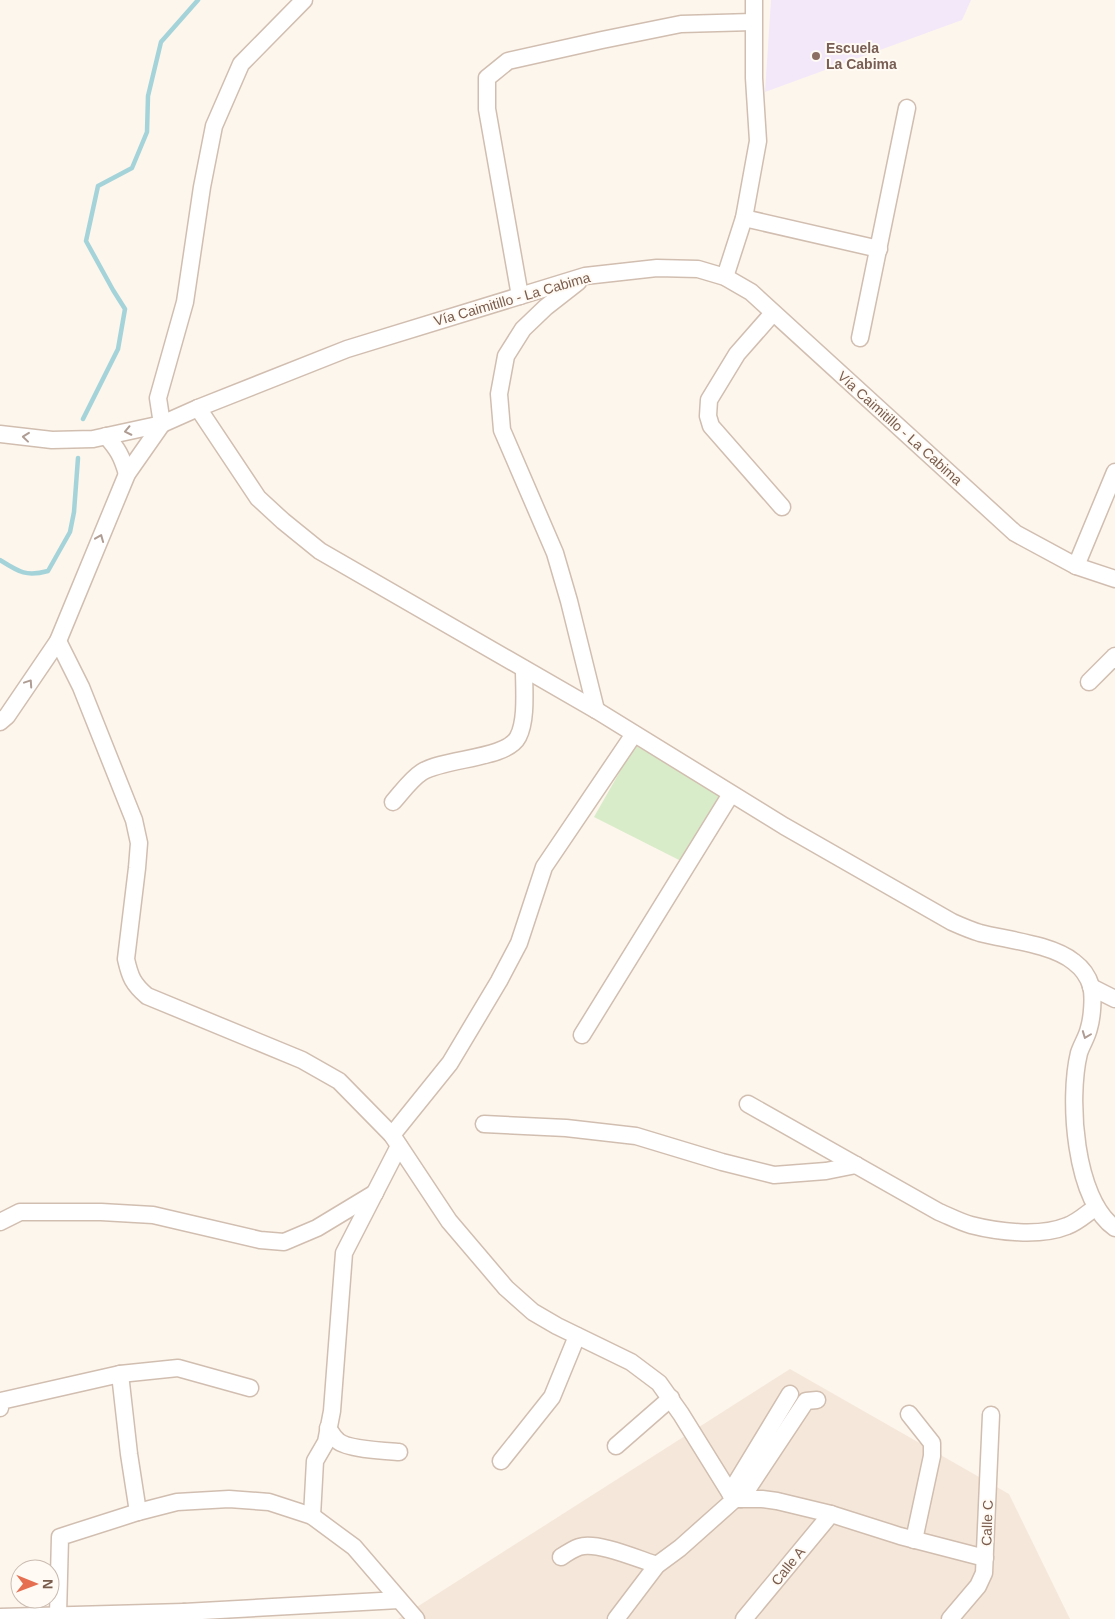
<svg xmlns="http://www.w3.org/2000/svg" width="1115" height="1619" viewBox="0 0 1115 1619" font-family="Arial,sans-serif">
<rect width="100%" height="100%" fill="#fdf6ec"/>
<!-- residential -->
<polygon fill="#f5e8da" points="790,1369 1009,1494 1070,1619 398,1619"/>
<!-- education -->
<polygon fill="#f3e8fa" points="771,0 971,0 962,20 765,92"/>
<!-- green -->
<polygon fill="#d8ecc9" points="635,745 724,798 685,863 594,817"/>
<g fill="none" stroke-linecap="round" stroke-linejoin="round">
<!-- stream -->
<g stroke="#a5d3da" stroke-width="4.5">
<polyline points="83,419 118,349 125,309 113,290 86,241 98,186 132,168 147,132 148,96 161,42 198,0"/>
<path d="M0,560C19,572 26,577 48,571L70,532L74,512L78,458"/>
</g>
<defs>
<g id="minor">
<polyline points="744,218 879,249"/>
<polyline points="725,277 744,218 758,141 754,78 754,0"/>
<polyline points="578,282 546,307 523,329 506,356 499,394 502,430 555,553 569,601 596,710"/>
<polyline points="520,296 487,109 487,78 508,61 602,40 681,24 753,22"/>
<polyline points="773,313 737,354 709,400 708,416 711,426 782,507"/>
<polyline points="860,338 907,108"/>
<path d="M198,408L258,498L283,521L320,551L596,710L784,826L952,922C961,926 970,930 980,933C1007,940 1052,944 1074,962C1082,968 1088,976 1091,986C1094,996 1092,1018 1089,1028C1087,1037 1082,1044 1079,1053C1068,1098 1074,1199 1115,1228"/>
<polyline points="0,434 52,440 93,439 162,424 198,408 347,349 585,276 657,268 698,269 725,277 751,292 1015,533 1076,566 1115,579"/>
<path d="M106,436C118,449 122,457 127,474"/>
<polyline points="1076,566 1115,472"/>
<path d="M58,641L81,687L134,820L139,843L137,868L126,959C130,977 133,984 147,996L302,1060L339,1081L392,1135L449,1221L506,1288L533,1312L557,1326L631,1362L659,1383L681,1414L730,1493L735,1499H762L777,1501L831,1514L900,1536L985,1558"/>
<polyline points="1089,682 1115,656"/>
<polyline points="0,722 7,716 58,641 127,474 162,424 158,398 185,302 202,187 214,126 241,64 304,0"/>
<path d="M393,802C402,792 411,779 422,772C445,758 507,759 518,737C527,720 524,689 524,669"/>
<polyline points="1091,987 1115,999"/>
<polyline points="582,1035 731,794"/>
<path d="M748,1104L939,1212C949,1216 960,1222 971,1225C998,1232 1040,1237 1067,1226C1078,1222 1086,1214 1096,1207"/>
<polyline points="484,1124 566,1128 636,1136 722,1162 774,1175 826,1171 856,1165"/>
<polyline points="392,1135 450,1063 499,981 519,943 544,867 634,734"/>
<polyline points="0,1222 20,1212 101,1212 153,1215 260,1240 284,1242 317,1228 375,1193"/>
<polyline points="120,1374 129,1454 138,1512"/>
<polyline points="0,1408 1,1401 120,1374 178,1368 250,1388"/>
<polyline points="909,1414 932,1443 932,1456 914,1540"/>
<path d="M328,1428C331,1432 333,1437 338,1441C347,1449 385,1451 399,1452"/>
<polyline points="616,1446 671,1398"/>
<polyline points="501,1461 552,1397 577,1336"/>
<polyline points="730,1493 790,1394"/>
<polyline points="741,1499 806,1401 817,1400"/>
<polyline points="312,1516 315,1461 326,1442 332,1411 344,1253 399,1146"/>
<path d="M561,1557C567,1553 573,1549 579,1547C597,1541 638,1559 657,1565"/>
<polyline points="184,1612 399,1600"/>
<polyline points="58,1615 60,1537 138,1512 177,1502 229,1499 269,1502 312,1516 354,1547 416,1619"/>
<polyline points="0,1617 184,1612 185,1619"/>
<polyline points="616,1619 657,1565 680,1548 735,1499"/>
<polyline points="744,1619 831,1514"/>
<polyline points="950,1619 978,1586 984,1573 991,1415"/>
</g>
</defs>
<!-- minor casing -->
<use href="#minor" stroke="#d1beb0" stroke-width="19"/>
<!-- minor -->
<use href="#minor" stroke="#fff" stroke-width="16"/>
</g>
<!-- one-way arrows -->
<defs><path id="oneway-chevron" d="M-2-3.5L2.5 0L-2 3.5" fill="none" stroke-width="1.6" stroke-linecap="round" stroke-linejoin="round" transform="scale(1.25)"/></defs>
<g stroke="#af9d94">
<use href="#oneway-chevron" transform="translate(128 431) rotate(168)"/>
<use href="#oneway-chevron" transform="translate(26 437) rotate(-174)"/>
<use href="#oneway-chevron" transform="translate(100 538) rotate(-68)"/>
<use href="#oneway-chevron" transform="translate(29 683) rotate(-56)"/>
<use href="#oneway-chevron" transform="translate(1086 1035) rotate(111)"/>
</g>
<!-- markers -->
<circle fill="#8d6e63" stroke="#fffaf3" stroke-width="2" cx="816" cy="56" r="5"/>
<g text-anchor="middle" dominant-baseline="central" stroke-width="4" stroke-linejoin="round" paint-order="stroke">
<!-- education labels -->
<g font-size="14" font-weight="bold" fill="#785e54" stroke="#fffaf3" text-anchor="start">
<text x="826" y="48">Escuela<tspan x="826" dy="16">La Cabima</tspan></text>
</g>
<!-- street labels -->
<g font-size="14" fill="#7a5c4d" stroke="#fffaf3">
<text transform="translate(512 299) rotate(-16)">Vía Caimitillo - La Cabima</text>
<text transform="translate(900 428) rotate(42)">Vía Caimitillo - La Cabima</text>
<text transform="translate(987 1523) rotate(-88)">Calle C</text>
<text transform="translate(788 1566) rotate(-51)">Calle A</text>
</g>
</g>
<!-- north arrow -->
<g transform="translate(35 1584) rotate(91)"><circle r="24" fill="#fffaf3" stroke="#cabbb1"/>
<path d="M0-4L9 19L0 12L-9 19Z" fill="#e76f51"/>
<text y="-8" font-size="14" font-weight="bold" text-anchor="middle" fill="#7a5c4d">N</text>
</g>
</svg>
